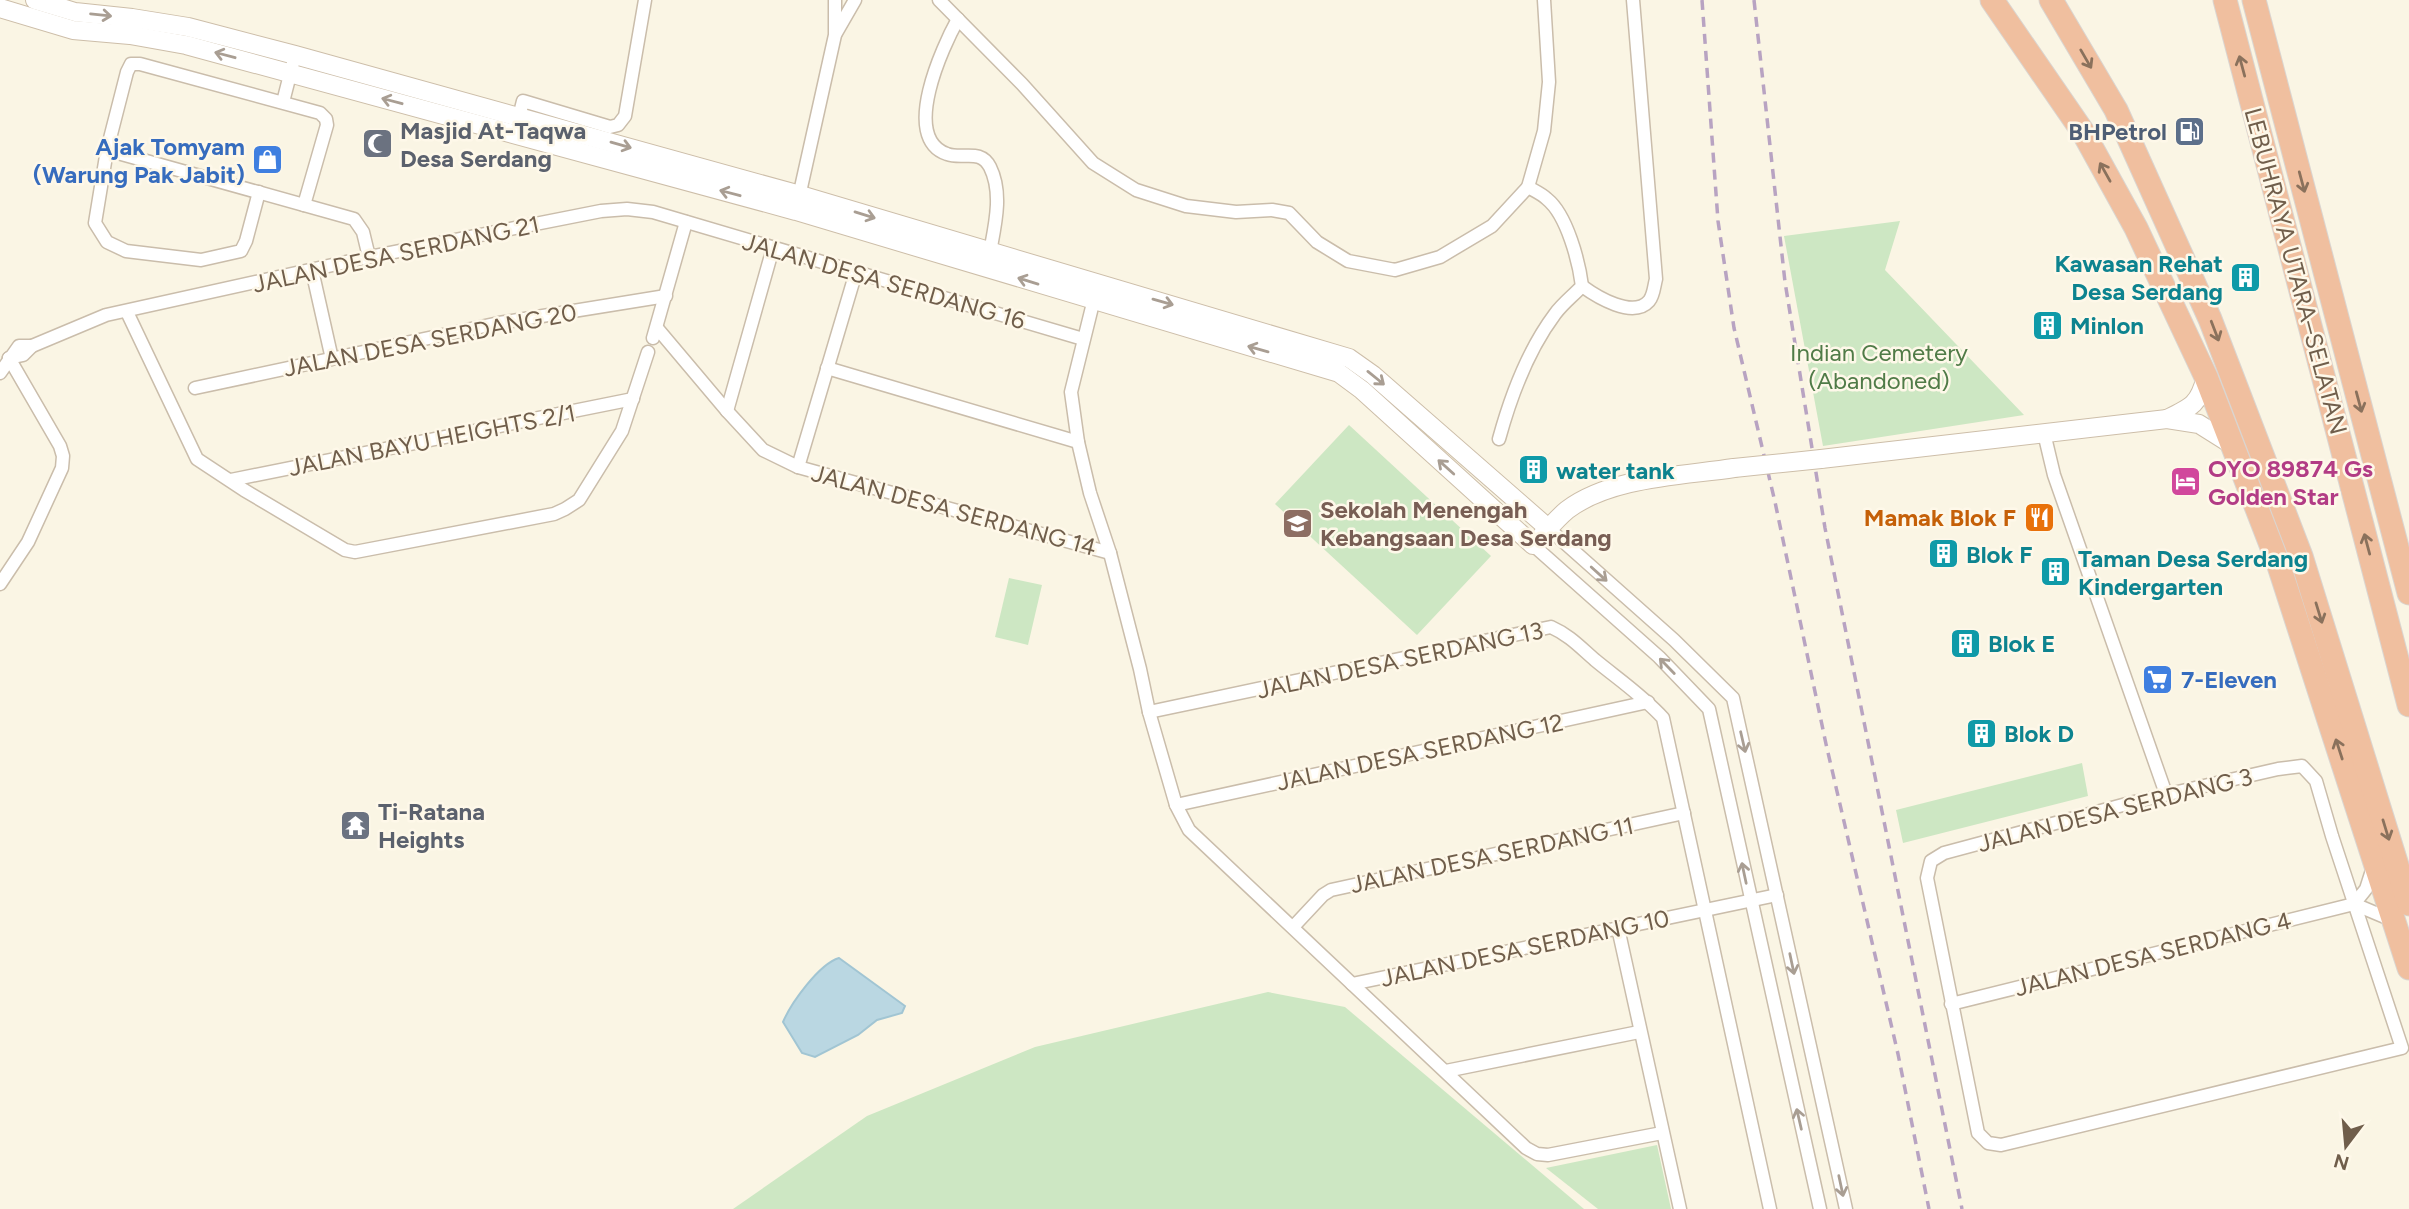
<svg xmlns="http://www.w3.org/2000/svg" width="2409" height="1209" viewBox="0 0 2409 1209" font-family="Figtree,sans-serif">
<rect width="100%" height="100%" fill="#faf5e4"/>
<!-- green -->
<g fill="#cde7c3">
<polygon points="1900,221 1885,270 2024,415 1823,446 1784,236"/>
<polygon points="1349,425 1491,556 1417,635 1275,504"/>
<polygon points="1009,578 1042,585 1028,645 995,637"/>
<polygon points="2082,763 2088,796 1903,843 1896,810"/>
<polygon points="1268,992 1345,1007 1584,1209 733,1209 867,1116 1035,1047"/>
<polygon points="1657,1145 1671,1209 1598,1209 1546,1168"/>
</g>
<!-- water -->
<path fill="#bad7e2" stroke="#a1c5d3" stroke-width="2" d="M839,958L905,1006L902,1013L877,1020L858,1035L815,1057L802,1053L783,1022C791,1003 819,964 839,958Z"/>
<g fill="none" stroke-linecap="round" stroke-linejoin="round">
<defs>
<g id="street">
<polyline points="939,0 1022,84 1093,163 1136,190 1186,206 1236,212 1272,210 1289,213 1317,242 1348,261 1395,270 1440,257 1492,226 1528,187 1544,131 1549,82 1544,0"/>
<path d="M958,19C943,46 900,138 947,154C963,160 980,148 990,167C1003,193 995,225 990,252"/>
<polyline points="836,33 855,0"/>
<polyline points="283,102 295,55"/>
<polyline points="519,117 523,101 610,127 618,125 625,116 645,0"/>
<polyline points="107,150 354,219 363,232 369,257"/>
<polyline points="259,192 246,241 241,251 201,260 126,251 107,242 95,223 107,150 127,72 131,64 140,64 320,113 326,119 327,125 304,205"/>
<polyline points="798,201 835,35 835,0"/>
<polyline points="312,270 332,359"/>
<path d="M1582,286C1597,297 1633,319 1649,301C1654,295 1654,286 1656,279L1633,0"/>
<polyline points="1095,295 1071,392 1078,442 1090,493 1110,553 1140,669 1149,712 1176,805 1189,830 1526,1148 1537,1154 1548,1155 1662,1133"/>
<polyline points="127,312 197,459 244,490 345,550 355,552 554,514 565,509 579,500 622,431 648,352"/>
<polyline points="657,328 727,411 763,450 798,467 1110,553"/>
<polyline points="653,338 686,222"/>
<polyline points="32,346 106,315 369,257 601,211 627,209 653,212 1083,339"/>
<polyline points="827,368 1078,442"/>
<polyline points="0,373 19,346 32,346 23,355 9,358"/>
<polyline points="195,388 499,323 666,296"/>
<polyline points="727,411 773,248"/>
<polyline points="2044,433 2054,475 2166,794"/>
<path d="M1499,439C1511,395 1528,350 1555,314C1563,303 1574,295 1582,286C1579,262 1567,215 1547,199C1542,194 1535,191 1528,187"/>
<polyline points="798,467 856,272"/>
<polyline points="231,480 633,399"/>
<polyline points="1548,528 1674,640 1733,698 1846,1209"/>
<polyline points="1533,545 1659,657 1709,709 1820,1209"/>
<polyline points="0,584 28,542 62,468 63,456 60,446 9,358"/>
<path d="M1149,712L1551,627C1569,635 1580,647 1595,660C1618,679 1642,695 1663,718L1770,1209"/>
<polygon points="2302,766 2316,781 2332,836 2402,1048 2001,1145 1988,1143 1978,1133 1927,878 1931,861 1944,853 2134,802 2278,769"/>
<polyline points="1176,805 1648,702"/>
<polyline points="2354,904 2366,889 2374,864"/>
<polyline points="2354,904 2392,920"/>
<polyline points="1294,926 1323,895 1331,890 1684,813"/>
<polyline points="1618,928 1680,1209"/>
<polyline points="1352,984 1777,895"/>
<polyline points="1951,1004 2354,904"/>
<polyline points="1446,1071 1639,1032"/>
</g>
<g id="secondary">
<polyline points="35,0 75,12 132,18 188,27 295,55 800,195 1349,358 1373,375 1548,528"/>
<path d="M0,8L73,30L130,35L186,45L796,211L1339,373L1362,390L1533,545C1544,534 1555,520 1567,510C1611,477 1681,476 1734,468"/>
<path d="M2167,419C2192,407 2199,404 2206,377"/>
<polyline points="1821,459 2167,419 2199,424 2234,446"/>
</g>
<g id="highway">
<polyline points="1992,0 2083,132 2136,228 2206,377 2278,563 2409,968"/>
<polyline points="2051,0 2116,110 2210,319 2301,556 2409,904"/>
<polyline points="2225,0 2409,705"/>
<polyline points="2254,0 2409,593"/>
</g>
</defs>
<!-- street casing -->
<use href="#street" stroke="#cabdab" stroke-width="15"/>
<!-- secondary casing -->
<use href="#secondary" stroke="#cdbea9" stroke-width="20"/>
<!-- highway casing -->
<use href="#highway" stroke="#dad5d0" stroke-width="25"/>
<!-- street -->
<use href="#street" stroke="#fff" stroke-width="12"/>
<!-- secondary -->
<use href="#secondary" stroke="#fff" stroke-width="18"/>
<!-- highway -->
<use href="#highway" stroke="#f0bf9f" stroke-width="23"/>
<!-- rail -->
<g stroke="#b8a3c2" stroke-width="3.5" stroke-dasharray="10 7" stroke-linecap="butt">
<polyline points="1702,0 1718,221 1734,328 1775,502 1826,744 1898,1054 1929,1209"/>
<polyline points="1754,0 1785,282 1825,528 1962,1209"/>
</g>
<defs>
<polyline id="secondary-bridge" points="1734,468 1821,459"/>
</defs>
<!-- secondary-bridge casing -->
<use href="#secondary-bridge" stroke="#cdbea9" stroke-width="20" stroke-linecap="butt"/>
<!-- secondary-bridge -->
<use href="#secondary-bridge" stroke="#fff" stroke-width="18"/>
</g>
<!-- one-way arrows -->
<defs><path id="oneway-shaft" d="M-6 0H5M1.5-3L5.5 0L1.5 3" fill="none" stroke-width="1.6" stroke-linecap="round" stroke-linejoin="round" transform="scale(1.75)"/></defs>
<g stroke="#a99e93">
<use href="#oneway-shaft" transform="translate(101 15) rotate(6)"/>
<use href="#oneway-shaft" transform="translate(225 55) rotate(-165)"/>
<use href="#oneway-shaft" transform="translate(392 101) rotate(-165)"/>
<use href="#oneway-shaft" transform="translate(621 145) rotate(16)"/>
<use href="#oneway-shaft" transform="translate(730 193) rotate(-165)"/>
<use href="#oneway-shaft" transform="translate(865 215) rotate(17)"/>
<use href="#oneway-shaft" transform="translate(1028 281) rotate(-163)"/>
<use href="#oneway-shaft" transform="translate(1163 302) rotate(16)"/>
<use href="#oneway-shaft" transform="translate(1258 349) rotate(-164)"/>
<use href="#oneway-shaft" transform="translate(1376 378) rotate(39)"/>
<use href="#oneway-shaft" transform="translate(1446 467) rotate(-138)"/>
<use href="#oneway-shaft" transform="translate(1599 574) rotate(42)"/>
<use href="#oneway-shaft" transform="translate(1667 666) rotate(-134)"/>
<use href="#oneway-shaft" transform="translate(1743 742) rotate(77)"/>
<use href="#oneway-shaft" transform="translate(1744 873) rotate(-102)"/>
<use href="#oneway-shaft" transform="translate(1792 964) rotate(78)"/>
<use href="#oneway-shaft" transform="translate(1799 1119) rotate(-103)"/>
<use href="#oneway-shaft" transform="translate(1841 1186) rotate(78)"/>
</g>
<g stroke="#8a715c">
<use href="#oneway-shaft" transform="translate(2086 59) rotate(60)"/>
<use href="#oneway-shaft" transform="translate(2242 66) rotate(-105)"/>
<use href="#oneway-shaft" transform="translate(2105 172) rotate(-119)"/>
<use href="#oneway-shaft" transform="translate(2302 182) rotate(75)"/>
<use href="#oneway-shaft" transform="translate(2215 331) rotate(69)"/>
<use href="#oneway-shaft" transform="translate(2359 402) rotate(75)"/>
<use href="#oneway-shaft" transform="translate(2367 544) rotate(-105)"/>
<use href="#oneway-shaft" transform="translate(2319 613) rotate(73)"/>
<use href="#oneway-shaft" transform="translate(2339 749) rotate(-108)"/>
<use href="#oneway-shaft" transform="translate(2386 830) rotate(73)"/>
</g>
<!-- icons -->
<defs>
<symbol id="fuel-square" viewBox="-11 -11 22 22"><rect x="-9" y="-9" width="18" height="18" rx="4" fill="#5c6f8a" stroke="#fef8e9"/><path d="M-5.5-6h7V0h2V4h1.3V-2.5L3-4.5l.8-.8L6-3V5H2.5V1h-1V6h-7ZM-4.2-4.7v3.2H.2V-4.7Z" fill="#fff"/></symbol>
<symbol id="mosque-square" viewBox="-11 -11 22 22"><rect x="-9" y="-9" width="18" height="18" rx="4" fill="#6b7280" stroke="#fef8e9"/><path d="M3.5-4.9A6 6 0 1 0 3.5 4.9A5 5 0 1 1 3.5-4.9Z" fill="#fff"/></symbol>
<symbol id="shop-square" viewBox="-11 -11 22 22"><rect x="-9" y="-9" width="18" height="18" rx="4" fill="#3f7fe0" stroke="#fef8e9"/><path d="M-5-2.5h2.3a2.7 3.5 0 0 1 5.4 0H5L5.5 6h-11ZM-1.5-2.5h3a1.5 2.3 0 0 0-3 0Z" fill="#fff"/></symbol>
<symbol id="building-square" viewBox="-11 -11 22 22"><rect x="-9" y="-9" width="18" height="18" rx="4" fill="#0f9aa8" stroke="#fef8e9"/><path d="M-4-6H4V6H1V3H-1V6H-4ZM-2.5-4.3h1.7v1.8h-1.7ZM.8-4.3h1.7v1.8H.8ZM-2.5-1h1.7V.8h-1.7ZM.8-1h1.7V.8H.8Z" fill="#fff"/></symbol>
<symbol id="hotel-square" viewBox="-11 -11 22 22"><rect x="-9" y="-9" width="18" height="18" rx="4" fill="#d1479c" stroke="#fef8e9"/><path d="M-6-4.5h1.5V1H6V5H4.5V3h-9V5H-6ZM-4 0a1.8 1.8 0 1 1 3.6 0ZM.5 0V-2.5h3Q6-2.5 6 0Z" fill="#fff"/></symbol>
<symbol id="restaurant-square" viewBox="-11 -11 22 22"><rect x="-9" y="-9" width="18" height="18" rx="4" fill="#e8710a" stroke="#fef8e9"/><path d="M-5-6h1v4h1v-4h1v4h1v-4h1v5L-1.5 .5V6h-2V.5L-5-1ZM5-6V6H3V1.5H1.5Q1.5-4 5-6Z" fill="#fff"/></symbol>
<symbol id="school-square" viewBox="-11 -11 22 22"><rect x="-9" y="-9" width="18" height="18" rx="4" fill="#8d6e63" stroke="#fef8e9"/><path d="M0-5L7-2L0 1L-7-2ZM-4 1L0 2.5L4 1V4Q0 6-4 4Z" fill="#fff"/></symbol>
<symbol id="supermarket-square" viewBox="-11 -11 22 22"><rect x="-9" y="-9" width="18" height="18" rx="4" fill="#3f7fe0" stroke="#fef8e9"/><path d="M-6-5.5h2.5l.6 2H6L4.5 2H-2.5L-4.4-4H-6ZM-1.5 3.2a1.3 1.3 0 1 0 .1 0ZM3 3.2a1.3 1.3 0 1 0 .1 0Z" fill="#fff"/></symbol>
<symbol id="temple-square" viewBox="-11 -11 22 22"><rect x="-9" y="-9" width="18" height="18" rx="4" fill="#6b7280" stroke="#fef8e9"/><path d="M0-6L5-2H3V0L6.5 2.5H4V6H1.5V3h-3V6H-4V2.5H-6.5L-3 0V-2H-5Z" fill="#fff"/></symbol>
</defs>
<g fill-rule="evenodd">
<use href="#fuel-square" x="2172" y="114" width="35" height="35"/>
<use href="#mosque-square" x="360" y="126" width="35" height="35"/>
<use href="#shop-square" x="250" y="142" width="35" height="35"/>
<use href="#building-square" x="2228" y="260" width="35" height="35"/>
<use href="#building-square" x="2030" y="308" width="35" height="35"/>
<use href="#building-square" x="1516" y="452" width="35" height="35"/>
<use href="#hotel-square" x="2168" y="464" width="35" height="35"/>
<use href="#restaurant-square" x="2022" y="500" width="35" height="35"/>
<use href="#school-square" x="1280" y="506" width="35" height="35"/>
<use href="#building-square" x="1926" y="536" width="35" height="35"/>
<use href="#building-square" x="2038" y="554" width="35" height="35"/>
<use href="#building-square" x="1948" y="626" width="35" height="35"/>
<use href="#supermarket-square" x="2140" y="662" width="35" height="35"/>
<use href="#building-square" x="1964" y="716" width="35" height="35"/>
<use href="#temple-square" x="338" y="808" width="35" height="35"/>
</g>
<g text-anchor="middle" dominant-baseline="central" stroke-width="5" stroke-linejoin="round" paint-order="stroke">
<!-- worship labels -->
<g font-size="24" font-weight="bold" fill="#5b616d" stroke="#fef8e9" text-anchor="start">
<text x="400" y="130">Masjid At-Taqwa<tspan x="400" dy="28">Desa Serdang</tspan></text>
<text x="378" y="811">Ti-Ratana<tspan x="378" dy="28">Heights</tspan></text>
</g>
<!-- service labels -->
<g font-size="24" font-weight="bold" fill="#4e5e75" stroke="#fef8e9" text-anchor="end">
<text x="2167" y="131">BHPetrol</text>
</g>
<!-- shop labels -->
<g font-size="24" font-weight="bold" fill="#366cbe" stroke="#fef8e9" text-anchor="end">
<text x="245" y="146">Ajak Tomyam<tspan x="245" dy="28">(Warung Pak Jabit)</tspan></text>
<text x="2181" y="679" text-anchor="start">7-Eleven</text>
</g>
<!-- street labels -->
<g font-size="24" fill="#705e4b" stroke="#fef8e9">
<text transform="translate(396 254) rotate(-12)">JALAN DESA SERDANG 21</text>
<text transform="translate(2296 271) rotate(75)">LEBUHRAYA UTARA–SELATAN</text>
<text transform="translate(884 281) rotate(16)">JALAN DESA SERDANG 16</text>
<text transform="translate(430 340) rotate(-11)">JALAN DESA SERDANG 20</text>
<text transform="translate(432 440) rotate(-11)">JALAN BAYU HEIGHTS 2/1</text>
<text transform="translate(954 510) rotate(15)">JALAN DESA SERDANG 14</text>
<text transform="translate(1400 660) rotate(-12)">JALAN DESA SERDANG 13</text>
<text transform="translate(1420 752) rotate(-12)">JALAN DESA SERDANG 12</text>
<text transform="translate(2115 810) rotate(-14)">JALAN DESA SERDANG 3</text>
<text transform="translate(1492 855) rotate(-12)">JALAN DESA SERDANG 11</text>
<text transform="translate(1525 948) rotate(-12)">JALAN DESA SERDANG 10</text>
<text transform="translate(2153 954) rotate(-14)">JALAN DESA SERDANG 4</text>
</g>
<!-- culture labels -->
<g font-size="24" font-weight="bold" fill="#0d838f" stroke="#fef8e9" text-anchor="start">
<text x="2223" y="263" text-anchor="end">Kawasan Rehat<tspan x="2223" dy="28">Desa Serdang</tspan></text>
<text x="2070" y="325">Minlon</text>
<text x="1556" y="470">water tank</text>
<text x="1966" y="554">Blok F</text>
<text x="2078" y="558">Taman Desa Serdang<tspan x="2078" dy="28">Kindergarten</tspan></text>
<text x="1988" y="643">Blok E</text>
<text x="2004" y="733">Blok D</text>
</g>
<!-- park labels -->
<g font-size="24" fill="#507b47" stroke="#fef8e9">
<text x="1879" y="352">Indian Cemetery<tspan x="1879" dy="28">(Abandoned)</tspan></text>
</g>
<!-- hotel labels -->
<g font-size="24" font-weight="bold" fill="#b23c85" stroke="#fef8e9" text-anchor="start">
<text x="2208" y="468">OYO 89874 Gs<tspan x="2208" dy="28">Golden Star</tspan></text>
</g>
<!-- education labels -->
<g font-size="24" font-weight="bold" fill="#785e54" stroke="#fef8e9" text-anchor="start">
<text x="1320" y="509">Sekolah Menengah<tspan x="1320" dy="28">Kebangsaan Desa Serdang</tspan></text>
</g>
<!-- food labels -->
<g font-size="24" font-weight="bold" fill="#c56008" stroke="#fef8e9" text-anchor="end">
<text x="2016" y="517">Mamak Blok F</text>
</g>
</g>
<!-- north arrow -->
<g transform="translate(2346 1146) rotate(196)" stroke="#fef8e9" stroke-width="5" paint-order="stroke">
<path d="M0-5L12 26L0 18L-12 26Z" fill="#705e4b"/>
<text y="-10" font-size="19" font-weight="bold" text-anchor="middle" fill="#705e4b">N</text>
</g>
</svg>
